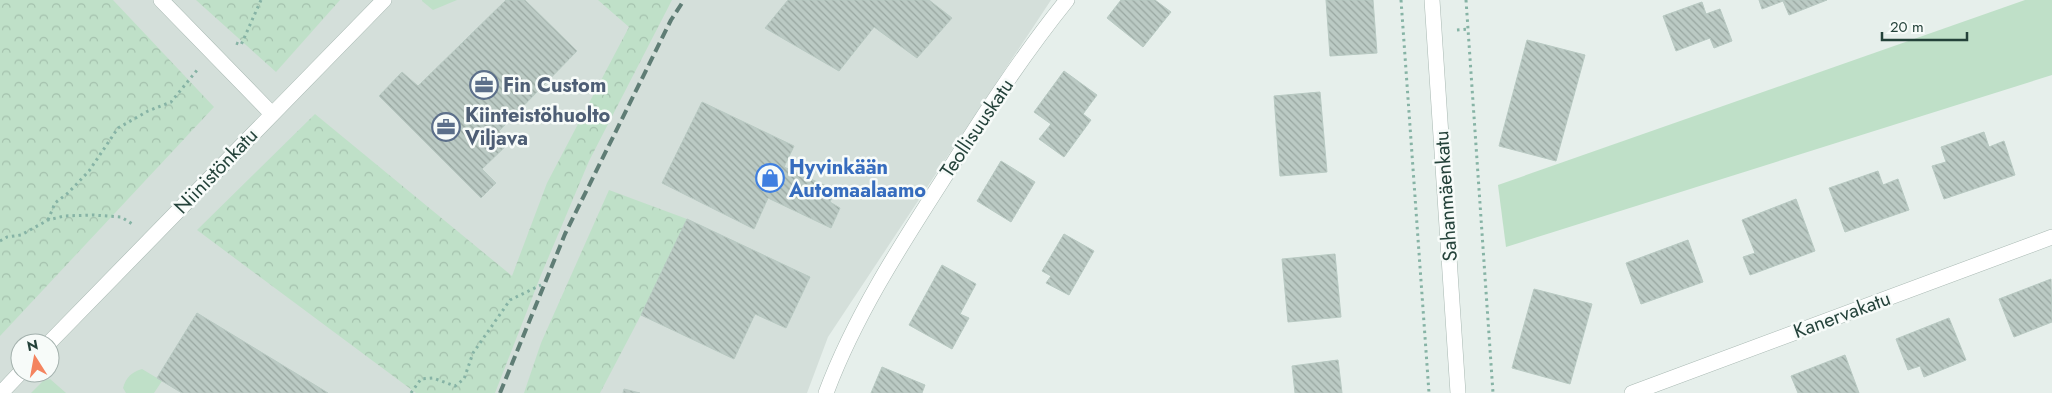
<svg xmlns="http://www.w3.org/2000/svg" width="2052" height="393" viewBox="0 0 2052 393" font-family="Jost,sans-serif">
<defs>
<pattern id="forest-crowns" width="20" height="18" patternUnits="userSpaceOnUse" patternTransform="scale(1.25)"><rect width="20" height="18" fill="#bfe0c8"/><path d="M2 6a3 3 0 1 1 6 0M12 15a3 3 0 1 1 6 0" fill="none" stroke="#a4c1ad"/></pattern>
<pattern id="building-back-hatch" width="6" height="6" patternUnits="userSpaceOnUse" patternTransform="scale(1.25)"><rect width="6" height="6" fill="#bbcac4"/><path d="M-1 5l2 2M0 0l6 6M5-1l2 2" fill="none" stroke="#98a6a0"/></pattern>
</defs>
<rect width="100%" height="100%" fill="#e6efeb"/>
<!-- built -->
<path fill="#d4dfda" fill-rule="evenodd" d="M0,0H1051L828,337L807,393H0ZM20,343H50V373H20Z"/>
<!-- green -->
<g fill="#bfe0c8">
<polygon points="457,0 433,10 422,1 422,0"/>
<polygon points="2025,0 2052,0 2052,75 1506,247 1498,185"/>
<path d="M142,369L162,381L154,393H126L123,388C126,377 132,372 142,369Z"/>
<polygon points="50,379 66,393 31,393 43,381"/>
</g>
<!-- forest -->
<g fill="url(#forest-crowns)">
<polygon points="0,0 113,0 214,107 0,336"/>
<polygon points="196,0 340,0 276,72"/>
<polygon points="598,0 672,0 589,161 541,275 495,393 416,393 197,230 315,114 512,276 547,183 629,27"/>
<polygon points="609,190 687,219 641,315 600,393 524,393 541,343"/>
</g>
<!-- building -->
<g fill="url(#building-back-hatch)" stroke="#b8c9c2">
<polygon points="506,0 525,0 577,51 499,131 510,142 482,169 496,183 481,198 379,96 402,72 418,86"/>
<polygon points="788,0 929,0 952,18 917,58 874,27 839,71 765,28"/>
<polygon points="1121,0 1155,0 1171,12 1143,47 1107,18"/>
<polygon points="1326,0 1373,0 1377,53 1330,56"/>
<polygon points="1759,0 1827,0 1789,15 1783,1 1762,9"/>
<polygon points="1702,2 1706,14 1720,9 1732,41 1714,48 1710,38 1676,51 1663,16"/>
<polygon points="1527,40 1585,55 1556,161 1499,146"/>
<polygon points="1064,71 1097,95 1083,114 1091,120 1064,157 1039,139 1051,124 1034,112"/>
<polygon points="1320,92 1327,172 1280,176 1274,96"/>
<polygon points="702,102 794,146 784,167 835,190 830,202 840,208 831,228 768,198 754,229 662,183"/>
<polygon points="1984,132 1989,147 2004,141 2015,175 1944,199 1932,166 1946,162 1941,147"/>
<polygon points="1001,161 1035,182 1011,222 977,201"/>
<polygon points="1878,171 1883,185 1898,179 1909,210 1845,232 1829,188"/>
<polygon points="1796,199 1815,251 1750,275 1743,257 1755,253 1742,220"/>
<polygon points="687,219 810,277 786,328 755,314 734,359 641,315"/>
<polygon points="1064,234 1094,251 1069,295 1046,283 1051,276 1042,271"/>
<polygon points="1688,240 1703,282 1641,304 1626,263"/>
<polygon points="1335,254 1341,317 1288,322 1282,259"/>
<polygon points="942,265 976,284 960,314 969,318 952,349 909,325"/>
<polygon points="2051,279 2052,322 2014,337 1999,299"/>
<polygon points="1534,289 1592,304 1570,384 1512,368"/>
<polygon points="197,313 328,393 182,393 157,378"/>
<polygon points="1949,318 1966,360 1924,377 1920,366 1908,370 1896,339"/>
<polygon points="1845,355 1859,393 1798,393 1791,376"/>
<polygon points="1338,360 1342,393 1295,393 1292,366"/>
<polygon points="882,367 925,385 922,393 871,393"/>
<polygon points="624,389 640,393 623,393"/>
</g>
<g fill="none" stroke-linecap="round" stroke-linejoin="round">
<defs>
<g id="minor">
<polyline points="161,0 272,114"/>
<polyline points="1432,0 1458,393"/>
<polyline points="49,343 384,0"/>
<polyline points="1,393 20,373"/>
<path d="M826,393C854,318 899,248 942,181C981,119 1021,57 1067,0"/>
<polyline points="1632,393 2052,237"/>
</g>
</defs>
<!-- minor casing -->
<use href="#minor" stroke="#a8b8b2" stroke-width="16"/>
<!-- path -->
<g stroke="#86b3a5" stroke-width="3" stroke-dasharray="2.5 4" stroke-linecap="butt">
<polyline points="1401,0 1429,393"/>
<polyline points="1466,0 1493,393"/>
<polyline points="1457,30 1468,29"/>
<polyline points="236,43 241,45 261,0"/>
<polyline points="48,220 55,203 68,193 89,171 118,128 148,111 171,102 198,69"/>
<polyline points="0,241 7,237 21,235 48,220 64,216 93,215 121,217 134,225"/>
<polyline points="411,393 421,379 433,378 455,386 464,379 473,353 510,300 541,285"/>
</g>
<!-- minor -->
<use href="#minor" stroke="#fff" stroke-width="15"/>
<!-- rail -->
<polyline stroke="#5f7d75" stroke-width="4" stroke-dasharray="10 5" stroke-linecap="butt" points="500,393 565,234 671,20 684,0"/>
</g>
<!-- icons -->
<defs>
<symbol id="office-ring" viewBox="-11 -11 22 22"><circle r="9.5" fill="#f7fbf9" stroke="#5c6f8a" stroke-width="1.5"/><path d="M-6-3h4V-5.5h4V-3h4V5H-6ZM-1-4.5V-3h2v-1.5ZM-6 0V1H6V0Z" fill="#5c6f8a"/></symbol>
<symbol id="shop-ring" viewBox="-11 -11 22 22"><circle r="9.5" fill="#f7fbf9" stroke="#3f7fe0" stroke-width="1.5"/><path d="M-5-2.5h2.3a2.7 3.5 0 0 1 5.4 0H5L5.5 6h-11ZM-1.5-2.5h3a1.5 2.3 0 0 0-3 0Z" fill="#3f7fe0"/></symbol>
</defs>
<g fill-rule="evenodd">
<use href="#office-ring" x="468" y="69" width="32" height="32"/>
<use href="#office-ring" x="430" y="111" width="32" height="32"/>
<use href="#shop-ring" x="754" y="162" width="32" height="32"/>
</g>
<g text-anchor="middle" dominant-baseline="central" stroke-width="5" stroke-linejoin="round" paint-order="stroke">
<!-- service labels -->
<g font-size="20" font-weight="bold" fill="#4e5e75" stroke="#f7fbf9" text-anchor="start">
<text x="503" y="85">Fin Custom</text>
<text x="465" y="115">Kiinteistöhuolto<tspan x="465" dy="23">Viljava</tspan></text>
</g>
<!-- street labels -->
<g font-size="20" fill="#24423a" stroke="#f7fbf9">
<text transform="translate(977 128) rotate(-56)">Teollisuuskatu</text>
<text transform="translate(216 171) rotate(-46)">Niinistönkatu</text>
<text transform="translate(1446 196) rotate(-94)">Sahanmäenkatu</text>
<text transform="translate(1842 315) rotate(-20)">Kanervakatu</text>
</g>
<!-- shop labels -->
<g font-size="20" font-weight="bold" fill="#366cbe" stroke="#f7fbf9" text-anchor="start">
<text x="789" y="167">Hyvinkään<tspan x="789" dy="23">Automaalaamo</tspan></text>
</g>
</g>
<!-- north arrow -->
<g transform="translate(35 358) rotate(349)"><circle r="24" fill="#f7fbf9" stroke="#a3b1ad"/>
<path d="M0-4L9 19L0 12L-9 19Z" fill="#f4845f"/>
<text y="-8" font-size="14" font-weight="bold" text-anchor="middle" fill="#24423a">N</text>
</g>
<!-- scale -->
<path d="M1882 32v8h85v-8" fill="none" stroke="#24423a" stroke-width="2.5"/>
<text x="1890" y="32" font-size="15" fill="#24423a" stroke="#f7fbf9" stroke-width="4" paint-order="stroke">20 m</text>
</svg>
